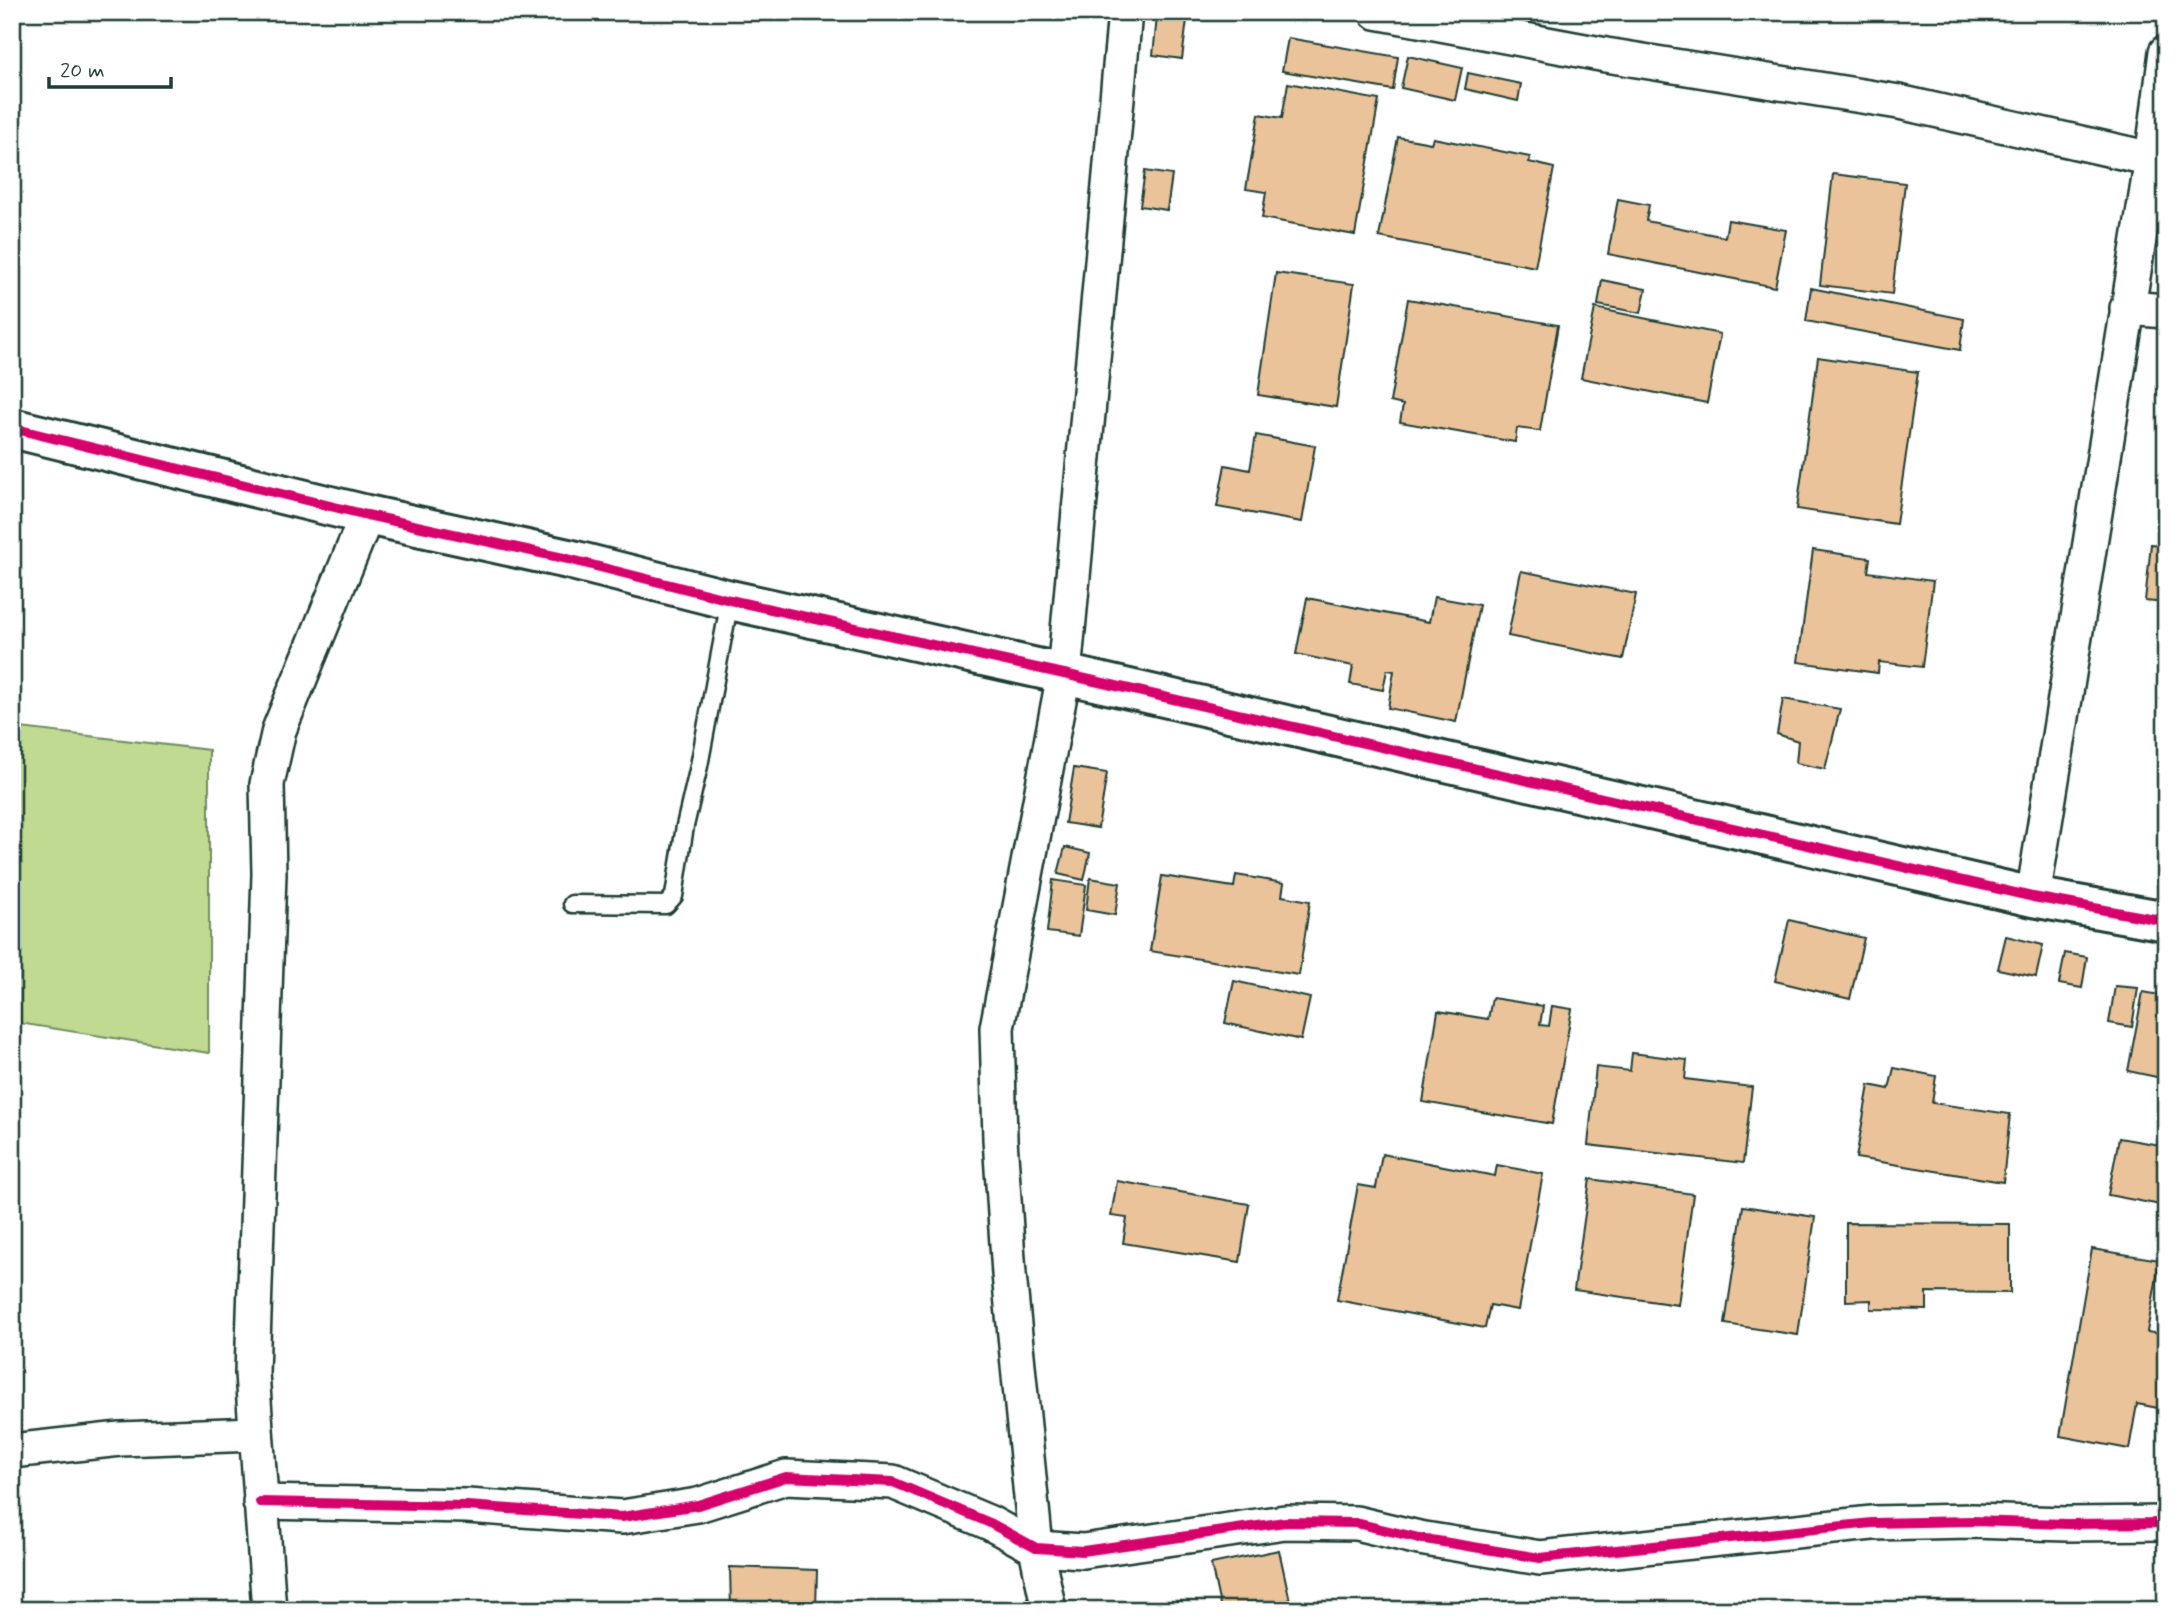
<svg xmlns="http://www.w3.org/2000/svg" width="2178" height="1622" viewBox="0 0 2178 1622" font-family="Mynerve,sans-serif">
<rect width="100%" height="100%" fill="#fff"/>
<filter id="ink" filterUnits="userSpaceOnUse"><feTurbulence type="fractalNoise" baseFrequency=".0143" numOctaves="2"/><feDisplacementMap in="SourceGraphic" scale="14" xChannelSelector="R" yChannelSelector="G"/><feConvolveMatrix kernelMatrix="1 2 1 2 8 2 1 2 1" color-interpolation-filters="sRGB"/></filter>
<g filter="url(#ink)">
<!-- green -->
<polygon fill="#c0da91" stroke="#708c62" stroke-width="2" points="12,727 209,750 209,1053 12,1022"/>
<!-- building -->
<g fill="#eac39a" stroke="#1f3d34" stroke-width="2">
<polygon points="1157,17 1187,20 1182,59 1153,55"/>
<polygon points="1288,38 1398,57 1393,90 1282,71"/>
<polygon points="1408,56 1462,68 1455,100 1401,88"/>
<polygon points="1468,73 1521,84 1518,101 1465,89"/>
<polygon points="1288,83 1379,100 1355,235 1262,218 1266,192 1246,189 1259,114 1282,118"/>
<polygon points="1398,137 1431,143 1433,138 1530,157 1529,162 1554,168 1535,267 1379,237"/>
<polygon points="1145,171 1172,175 1167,210 1140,206"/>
<polygon points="1833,174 1905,183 1892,294 1820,285"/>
<polygon points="1618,199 1649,205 1646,221 1725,237 1728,220 1786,230 1775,287 1608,254"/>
<polygon points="1276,273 1354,284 1336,407 1258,395"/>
<polygon points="1602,280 1646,289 1641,313 1598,305"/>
<polygon points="1811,288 1964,319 1960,350 1806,321"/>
<polygon points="1408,299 1558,325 1540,431 1517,428 1515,442 1400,422 1403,405 1390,402"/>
<polygon points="1595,308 1720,334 1707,403 1581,378"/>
<polygon points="1818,357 1918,372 1896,524 1797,509"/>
<polygon points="1256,435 1315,446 1302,522 1217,507 1225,465 1250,470"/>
<polygon points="2151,544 2166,546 2166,603 2145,601"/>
<polygon points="1813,550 1870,558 1868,572 1933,581 1922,667 1879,662 1878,673 1798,662"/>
<polygon points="1521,571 1636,594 1623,659 1508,636"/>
<polygon points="1434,597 1479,605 1456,722 1388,708 1394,671 1387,670 1383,690 1350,684 1353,666 1296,654 1307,598 1429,622"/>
<polygon points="1783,699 1840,709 1825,769 1796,763 1798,741 1777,734"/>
<polygon points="1074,768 1107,773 1098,828 1065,823"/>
<polygon points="1065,847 1090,853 1084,880 1058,874"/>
<polygon points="1236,875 1284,883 1282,896 1310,901 1299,975 1150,951 1162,876 1234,887"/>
<polygon points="1090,878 1120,883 1115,915 1086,910"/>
<polygon points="1053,880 1086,885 1079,936 1047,932"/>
<polygon points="1789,920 1864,938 1850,999 1775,981"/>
<polygon points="2006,936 2043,945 2036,977 1998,969"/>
<polygon points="2065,953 2087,957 2082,988 2059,984"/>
<polygon points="1234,981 1310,998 1301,1040 1225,1023"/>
<polygon points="2115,986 2138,988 2132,1027 2109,1023"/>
<polygon points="2143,992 2166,996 2166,1079 2128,1071"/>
<polygon points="1492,998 1543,1006 1540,1025 1549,1026 1552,1006 1572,1009 1552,1124 1423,1102 1438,1011 1488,1019"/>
<polygon points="1632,1053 1687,1060 1685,1079 1752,1087 1743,1163 1588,1145 1596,1067 1630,1071"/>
<polygon points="1894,1068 1936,1076 1932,1103 2010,1114 2003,1182 1856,1158 1869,1085 1889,1089"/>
<polygon points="2119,1138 2166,1146 2166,1206 2108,1195"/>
<polygon points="1382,1154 1495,1176 1497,1165 1543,1174 1518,1310 1490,1305 1485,1328 1337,1300 1358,1185 1376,1188"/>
<polygon points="1590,1179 1693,1194 1678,1305 1574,1290"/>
<polygon points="1117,1181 1249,1204 1240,1262 1123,1243 1127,1218 1111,1216"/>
<polygon points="1743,1206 1815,1217 1798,1335 1725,1324"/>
<polygon points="1846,1223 2010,1224 2010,1293 1927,1292 1927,1310 1871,1309 1871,1300 1846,1301"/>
<polygon points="2092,1249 2160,1260 2147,1332 2166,1335 2166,1363 2158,1408 2137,1404 2129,1449 2060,1436"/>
<polygon points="1279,1550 1292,1610 1221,1610 1211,1564"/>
<polygon points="730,1567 817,1570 816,1610 731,1610"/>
</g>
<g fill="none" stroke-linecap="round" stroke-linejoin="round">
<defs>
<polyline id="service" points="572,904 666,905 674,896 685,826 699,766 730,600"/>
<g id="minor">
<polyline points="1376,12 1606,55 1899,102 2152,159"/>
<polyline points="2127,308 2166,311"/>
<polyline points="2033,897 2152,159 2166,52"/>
<polyline points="12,1451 120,1439 256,1434"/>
<polyline points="260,1502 467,1506 622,1517 698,1505 786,1477 893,1482 990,1523 1036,1548 1083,1551 1285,1522 1356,1523 1419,1538 1540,1558 1872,1523 1972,1521 2067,1524 2166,1523"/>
<polyline points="269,1610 252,1373 269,874 267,784 279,730 367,515"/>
<polyline points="1049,1610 1036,1548 1009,1274 1000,1139 997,1028 1064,674 1125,12"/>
</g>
<polyline id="tertiary" points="12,428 367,515 568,559 730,600 1064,674 2033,897 2166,921"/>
</defs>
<!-- service casing -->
<use href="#service" stroke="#1f3d34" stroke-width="21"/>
<!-- minor casing -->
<use href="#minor" stroke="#1f3d34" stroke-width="38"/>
<!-- tertiary casing -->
<use href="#tertiary" stroke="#1f3d34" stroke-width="44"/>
<!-- service -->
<use href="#service" stroke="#fff" stroke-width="16"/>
<!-- minor -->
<use href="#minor" stroke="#fff" stroke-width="33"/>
<!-- tertiary -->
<use href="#tertiary" stroke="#fff" stroke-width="38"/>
<defs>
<g id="cycleway">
<polyline points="12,428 367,515 568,559 730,600 1064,674 2033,897 2166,921"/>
<polyline points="260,1502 467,1506 622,1517 698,1505 786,1477 893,1482 990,1523 1036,1548 1083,1551 1285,1522 1356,1523 1419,1538 1540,1558 1872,1523 1972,1521 2067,1524 2166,1523"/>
</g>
</defs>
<!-- cycleway casing -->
<use href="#cycleway" stroke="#fff" stroke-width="15"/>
<!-- cycleway -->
<use href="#cycleway" stroke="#d6006c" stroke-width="10"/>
</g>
</g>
<!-- margin -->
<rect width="2178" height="1622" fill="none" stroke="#fff" stroke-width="42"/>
<rect x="21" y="21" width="2136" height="1580" fill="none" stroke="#1f3d34" stroke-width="2.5" filter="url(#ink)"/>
<!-- scale -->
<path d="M49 77v10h122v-10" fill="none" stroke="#1f3d34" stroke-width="3.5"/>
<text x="60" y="77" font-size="21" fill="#1f3d34" stroke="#ffffff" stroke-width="5" paint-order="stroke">20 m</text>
</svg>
